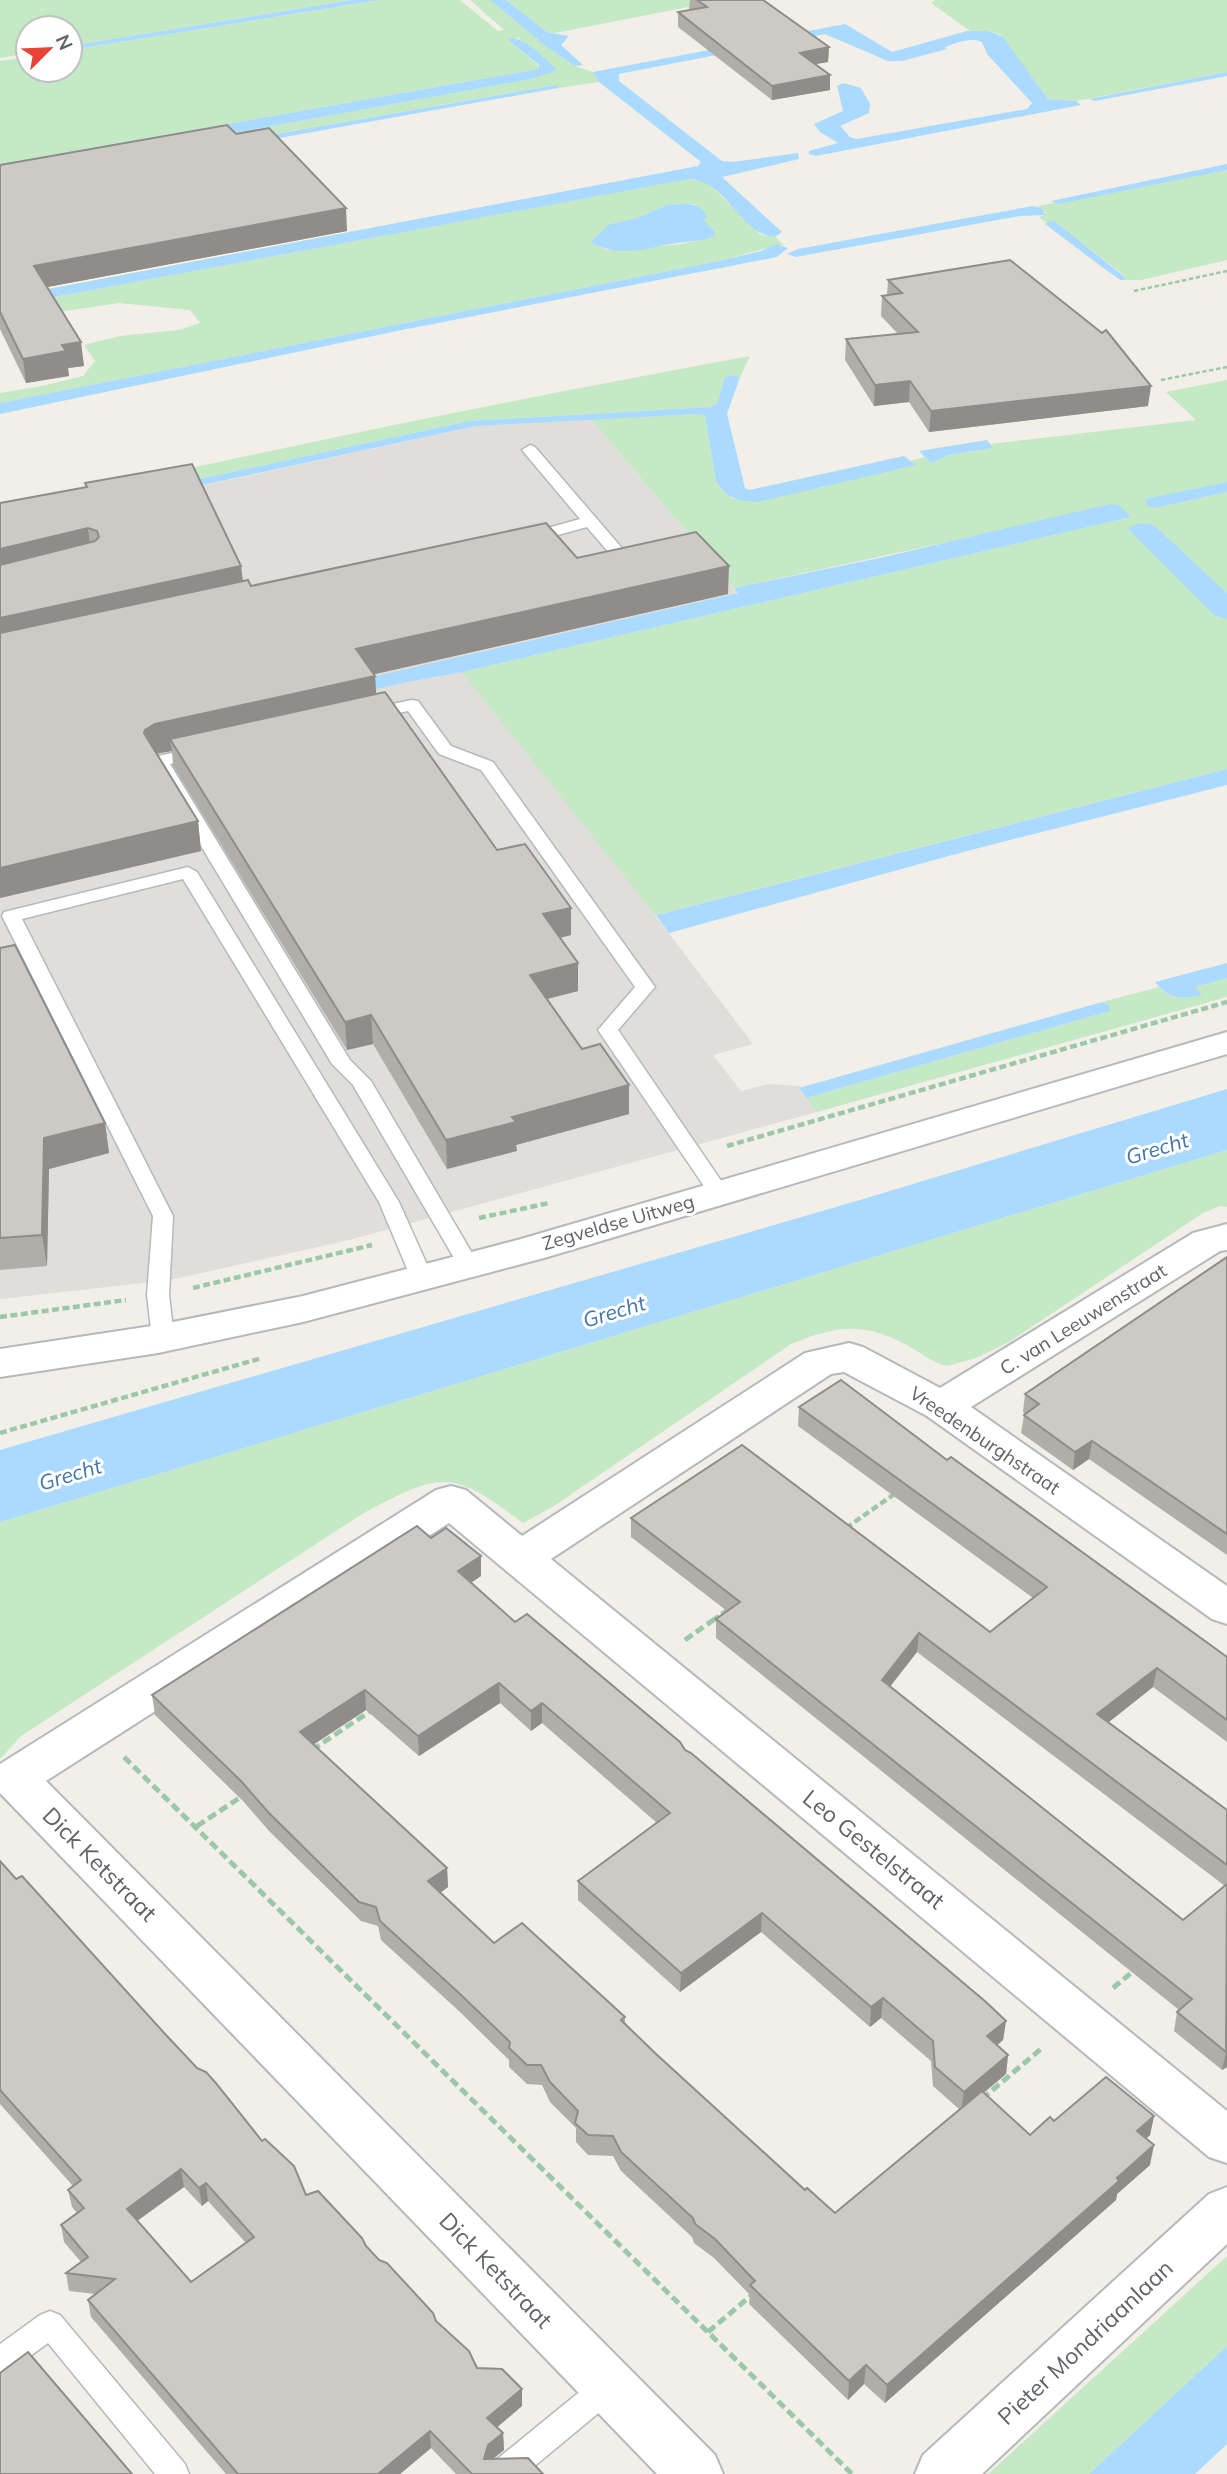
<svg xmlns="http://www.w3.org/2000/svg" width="1227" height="2474" viewBox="0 0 1227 2474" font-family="Mulish,sans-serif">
<rect width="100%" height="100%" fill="#f1efe8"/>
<!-- commercial -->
<polygon fill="#fef7e0" points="347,231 349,232 0,298 13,294"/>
<!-- industrial -->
<polygon fill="#e0deda" points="591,419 738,593 454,659 655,915 753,1044 713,1055 741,1091 768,1084 801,1086 801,1092 817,1112 349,1240 170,1280 0,1299 0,530 476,426"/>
<!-- green -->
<g fill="#c5e8c5" fill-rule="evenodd">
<polygon points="0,0 352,0 70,46 70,28 28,28 28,53 0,58"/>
<polygon points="379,0 460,0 498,31 504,30 470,0 490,0 548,48 575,66 593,72 599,82 558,88 555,85 0,182 216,134 239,132 531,79 556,69 518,38 508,40 539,66 539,69 0,164 0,61 28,57 28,70 70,70 70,50"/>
<polygon points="506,0 724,0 555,33 547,32"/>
<polygon points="935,0 1227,0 1227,72 1076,101 1048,99 1001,35 989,31 970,31 931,3"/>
<polygon points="1227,170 1227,260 1141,280 1121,280 1126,277 1056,222 1045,222 1039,217 1047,214 1038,206"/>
<path d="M688,179L706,181L761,235L775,237L784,245C777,244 736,257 724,260L0,403V393L42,386L83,376L95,361L84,345L120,336L179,330L200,323L190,310L119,303L45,314L0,307ZM695,204L713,237L681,244L607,250L590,242L610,224L637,218L667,205Z"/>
<path d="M750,356L740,377L733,375L725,377L717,404L709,407L469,421L0,522V510C249,454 499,402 750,356Z"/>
<polygon points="1227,380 1227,482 1145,500 1156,508 1227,492 1227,593 1154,525 1215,616 1227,619 1227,769 655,915 462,672 1131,517 1119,505 734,588 591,419 698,414 705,416 716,481 721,490 733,499 915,464 910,461 925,457 931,463 949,455 993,448 990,444 1196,420 1166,392"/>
<path d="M1227,978V997L817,1112L806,1098L1110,1011V1006L1102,1002L1159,987C1171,1001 1185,999 1201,995L1195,987Z"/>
<path d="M1227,1150V1207L1220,1206L1203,1213L1009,1342L976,1358L947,1366C931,1362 917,1350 903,1343C859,1321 833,1327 791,1344L554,1506L523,1523C450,1468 442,1472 362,1514L21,1736L0,1759V1522Z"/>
<polygon points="1227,2256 1227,2346 1089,2474 988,2474"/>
</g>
<!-- water -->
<g fill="#aadaff">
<polygon points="352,0 379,0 70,50 70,46"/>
<polygon points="490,0 506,0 547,32 569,36 561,45 583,65 575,66 548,48"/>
<path d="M845,24L892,52L967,31H989L1003,37L1048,99L1076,101L1081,105L816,156L809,154V151L838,143L820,132L814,124L843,111L837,86L843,83L861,88L870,104L869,113L840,126L850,137L857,139L1027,109L1032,103L987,54L982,42C970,37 957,43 945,47L947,49L902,61H888L825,34L619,74V81L722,161L733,162L798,153L799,159L722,177L782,232L775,237C740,235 727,180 689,179L0,307V298L698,166L701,162L599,82L593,72Z"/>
<path d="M510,38C525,37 546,59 556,69L555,71L531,79L239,132L216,134L0,171V164L539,69V65L508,40Z"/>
<polygon points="1227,72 1227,76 1095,101 1089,99"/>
<polygon points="556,85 558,88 229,147 0,182"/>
<polygon points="1227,164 1227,170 1058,204 1051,201"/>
<path d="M685,204C696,204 701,207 707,216L704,221L715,232L713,237C696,242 680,242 664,245C638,251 615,256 590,242L610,224L637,218L667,205Z"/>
<polygon points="1033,206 1041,208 1046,215 1020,216 796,257 787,254 798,249"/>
<polygon points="1049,221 1056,222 1126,278 1121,280 1110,273 1045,224"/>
<polygon points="776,244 788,248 777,257 402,330 0,414 0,403 724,260 761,251"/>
<path d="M733,375L740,377L727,414L745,488L749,490L904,456L916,465L758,502C740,501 725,499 716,481L705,416L698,414L476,426L0,529V522L469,421L709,407L717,404L725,377Z"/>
<polygon points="987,440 993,448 949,455 931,463 919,451"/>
<polygon points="1227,482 1227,492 1156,508 1148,506 1145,499"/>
<polygon points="1110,504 1119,505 1131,517 462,672 407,682 0,773 0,762 738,593 734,588 884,557"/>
<polygon points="1138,523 1154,525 1227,593 1227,619 1215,616 1128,529"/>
<polygon points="1227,769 1227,785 967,851 669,933 656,915"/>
<path d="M1227,963V978L1195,987L1202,995C1181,1000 1169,1000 1155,982Z"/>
<polygon points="1102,1002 1110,1006 1110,1011 806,1098 799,1088"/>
<polygon points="1227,1089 1227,1150 0,1522 0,1450 860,1200"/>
<polygon points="1227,2346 1227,2444 1195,2474 1089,2474"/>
</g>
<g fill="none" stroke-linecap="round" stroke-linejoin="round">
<defs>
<g id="service">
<polygon points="530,445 535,447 633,561 635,564 633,567 621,567 587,527 525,544 519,542 517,539 519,536 580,519 522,450"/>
<polygon points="412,700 418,701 451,746 493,762 655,987 618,1030 726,1188 729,1193 726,1198 712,1198 598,1030 635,987 481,770 439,754 408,711 369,719 360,714 363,710"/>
<polygon points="201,747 210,752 207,756 170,764 350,1060 371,1081 479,1265 475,1270 461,1270 353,1085 332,1064 150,761 153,757"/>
<polygon points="188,867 197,872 399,1202 433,1278 430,1283 414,1283 411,1278 379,1202 183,879 22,919 173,1216 169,1295 174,1338 171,1343 163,1345 155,1343 152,1338 147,1295 153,1216 2,916 4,912"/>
<polygon points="50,2311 60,2315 185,2464 189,2474 155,2474 48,2343 10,2371 0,2375 0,2344 40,2315"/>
<polygon points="609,2372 619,2376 624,2386 619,2396 525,2474 487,2474 491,2464 599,2376"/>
</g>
<g id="minor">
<polygon points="1227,1224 1227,1250 1220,1251 971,1407 1227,1586 1227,1624 1212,1619 927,1416 844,1372 831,1374 551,1559 1227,2111 1227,2163 1209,2157 449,1523 46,1781 715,2455 723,2474 657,2474 0,1793 0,1764 436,1490 451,1486 466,1490 522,1536 805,1353 849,1343 863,1347 940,1388 1193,1233"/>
<polygon points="1227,2187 1227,2244 982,2474 915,2474 923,2455 1209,2194"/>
</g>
<polygon id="tertiary" points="1227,1032 1227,1054 544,1258 303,1322 158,1353 0,1377 0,1349 158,1325 303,1296 521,1239"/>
</defs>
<!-- service casing -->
<use href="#service" stroke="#b5b8bc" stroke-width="3"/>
<!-- minor casing -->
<use href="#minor" stroke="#b5b8bc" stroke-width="4"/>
<!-- tertiary casing -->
<use href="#tertiary" stroke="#b5b8bc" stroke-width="4"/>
<!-- path-far2 -->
<g stroke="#9cc7a9" stroke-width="2.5" stroke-dasharray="4.5 2.5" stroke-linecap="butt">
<polyline points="1134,291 1227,271"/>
<polyline points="1161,380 1227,367"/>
</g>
<!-- path-far1 -->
<g stroke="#9cc7a9" stroke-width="4.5" stroke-dasharray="7 3.5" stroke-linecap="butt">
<polyline points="727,1146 1227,1002"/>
<polyline points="479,1218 549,1203"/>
<polyline points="193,1288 372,1245"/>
<polyline points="0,1317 126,1300"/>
<polyline points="0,1433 262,1358"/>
<polyline points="846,1528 896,1493"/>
<polyline points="713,1620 729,1609"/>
</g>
<!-- path -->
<g stroke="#9cc7a9" stroke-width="5" stroke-dasharray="9 4.5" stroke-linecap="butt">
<polyline points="685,1640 716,1618"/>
<polyline points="312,1750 372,1710"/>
<polyline points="124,1757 852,2474"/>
<polyline points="197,1826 244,1795"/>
<polyline points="1113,1988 1136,1969"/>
<polyline points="982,2099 1042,2048"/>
<polyline points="708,2332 754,2293"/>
</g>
<!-- service -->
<use href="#service" fill="#fff" fill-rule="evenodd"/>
<!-- minor -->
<use href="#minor" fill="#fff" fill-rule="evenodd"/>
<!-- tertiary -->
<use href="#tertiary" fill="#fff" fill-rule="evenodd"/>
</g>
<!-- wall -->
<g fill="#afaea9" fill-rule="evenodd">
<polygon points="690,0 763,0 829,47 828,62 815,64 830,75 830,90 772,100 678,27 678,12 691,10 689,9"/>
<polygon points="236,134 347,231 47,287 84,366 68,368 69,376 26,383 0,329 0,165"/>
<polygon points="888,280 1148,406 929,432 909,402 874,406 845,360 846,339 898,334 881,316 882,296 887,295"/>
<polygon points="85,483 241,566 243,581 251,586 577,558 728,594 374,674 375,676 376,694 497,850 571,908 571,935 560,938 578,991 547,999 582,1049 629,1085 629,1114 516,1145 517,1151 447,1169 373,1044 347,1050 173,766 172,751 157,754 198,821 201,851 0,898 85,487"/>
<polygon points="0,948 105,1123 109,1153 49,1169 47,1266 0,1270"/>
<polygon points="1227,1257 1227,1555 1089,1459 1073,1470 1021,1433 1024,1415 1025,1414 1023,1412 1025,1394"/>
<path d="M799,1407L947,1460L1227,1657V1742L1153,1687L1109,1722L1227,1810V2067L1222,2070L1174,2031L1177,2012L1179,2010L716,1638V1619L727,1611L631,1537V1518L990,1632L1033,1598L798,1426ZM917,1652L1225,1886L1183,1920L890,1687Z"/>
<path d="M431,1538L481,1556V1576L471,1583L515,1622L685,1750L1006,2021L1003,2040L997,2045L1008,2055L1006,2074L984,2093L1030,2135L1054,2121L1154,2116L1150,2135L1146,2139L1150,2165L1117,2194L1116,2200L885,2403L864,2384L848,2400L749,2304L750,2295L714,2258L694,2243L692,2237L621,2171L613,2156L588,2155L576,2142V2128L550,2102L542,2085L527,2084L509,2067V2060L460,2012L381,1940L378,1926L361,1921L270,1832L243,1801L155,1715L152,1695ZM500,1703L531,1731L542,1723L657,1823L578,1881V1900L680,1992L761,1932L870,2027L881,2018L931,2061L933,2086L959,2109L835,2213L805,2190L655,2053L625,2024V2017L494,1943L440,1893L448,1887L447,1868L313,1745L366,1710L419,1756Z"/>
<path d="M0,1861L306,2195L366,2246L436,2321L477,2368L522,2389V2406L497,2427L503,2433L504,2450L494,2458L543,2474H456L431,2448L400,2474H226L91,2317L88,2300L96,2294L69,2291L66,2273L81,2262L64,2242L61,2225L77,2213L72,2207L68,2190L73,2186L0,2104ZM184,2187L202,2206L208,2201L246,2243L191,2282L137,2221Z"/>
</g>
<!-- shaded-wall -->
<g fill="#8f8d8a">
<polygon points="829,47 828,62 799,67 800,53"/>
<polygon points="830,75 830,90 772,100 772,86"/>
<polygon points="346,208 347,231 37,289 34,266"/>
<polygon points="81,342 84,366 68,368 69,376 26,383 23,359 62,345"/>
<polygon points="910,381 909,402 874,406 875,385"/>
<polygon points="1151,386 1148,406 929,432 931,411"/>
<polygon points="88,528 91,555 0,578 0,549"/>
<polygon points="241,566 244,594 0,647 0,618"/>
<polygon points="729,566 728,594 358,678 356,649"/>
<polygon points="375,676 377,705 170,739 172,751 158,753 149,759 144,733 145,730 155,724"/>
<polygon points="198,821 201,851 0,898 0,868"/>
<polygon points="571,908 571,935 543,942 543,914"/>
<polygon points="578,963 578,991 531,1003 530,975"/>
<polygon points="371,1015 373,1044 347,1050 345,1022"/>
<polygon points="629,1085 629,1114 516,1145 517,1151 447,1169 446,1140 512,1117"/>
<polygon points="105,1123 109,1153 49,1169 47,1266 42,1235 44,1138"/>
<polygon points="1092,1441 1089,1459 1073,1470 1075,1452"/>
<polygon points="481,1556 481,1576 458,1591 458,1571"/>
<polygon points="919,1633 917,1652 880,1699 882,1680"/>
<polygon points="1157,1668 1153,1687 1095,1733 1097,1714"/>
<polygon points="499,1683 500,1703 419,1756 418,1736"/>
<polygon points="365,1690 366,1710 302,1752 300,1732"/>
<polygon points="542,1703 542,1723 531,1731 531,1711"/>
<polygon points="447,1868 448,1887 429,1901 428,1881"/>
<polygon points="762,1913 761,1932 680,1992 681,1973"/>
<polygon points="883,1998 881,2018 870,2027 871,2007"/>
<polygon points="1006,2021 1003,2040 985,2056 987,2036"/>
<polygon points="1227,2051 1227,2067 1222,2070 1226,2052"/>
<polygon points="1008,2055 1006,2074 961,2111 964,2092"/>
<polygon points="1154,2116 1150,2135 1133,2151 1137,2131"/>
<polygon points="1154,2145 1150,2165 1117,2194 1116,2200 885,2403 887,2385"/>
<polygon points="181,2169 184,2187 130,2226 127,2209"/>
<polygon points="206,2183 208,2201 202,2206 199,2188"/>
<polygon points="866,2365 864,2384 848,2400 849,2381"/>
<polygon points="522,2389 522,2406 488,2435 487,2418"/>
<polygon points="430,2431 431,2448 400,2474 378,2474"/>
<polygon points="503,2433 504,2450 489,2462 484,2459 488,2445"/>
</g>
<!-- building -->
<g fill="#cccac5" stroke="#8f8d8a" stroke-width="2" fill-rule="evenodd">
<polygon points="697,0 763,0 829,47 800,53 830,75 772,86 678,12 707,7"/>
<polygon points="227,125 236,134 269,128 346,208 34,266 81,342 62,345 66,351 23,359 0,312 0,165"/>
<polygon points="1010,260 1102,333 1106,330 1151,386 931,411 910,381 875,385 846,339 918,332 882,296 902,293 888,280"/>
<polygon points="192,464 241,566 0,618 0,565 95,541 99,537 97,531 88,528 0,549 0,503 87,487 85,483"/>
<polygon points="546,523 577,558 696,532 729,566 356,649 375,676 155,724 145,730 144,733 198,821 0,868 0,633 248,580 251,586"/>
<polygon points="385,692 497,850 525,844 571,908 543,914 578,963 530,975 582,1049 600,1044 629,1085 512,1117 516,1122 446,1140 371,1015 345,1022 170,739"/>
<polygon points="15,945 105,1123 44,1138 42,1235 0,1238 0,948"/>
<polygon points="1227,1257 1227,1534 1092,1441 1075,1452 1024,1415 1039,1404 1025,1394"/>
<polygon points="841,1380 947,1460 951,1457 1227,1657 1227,1720 1157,1668 1097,1714 1227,1810 1227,1865 919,1633 882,1680 1183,1920 1227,1884 1226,2052 1177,2012 1192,1999 716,1619 740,1602 631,1518 742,1445 990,1632 1047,1587 799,1407"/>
<polygon points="417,1526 431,1538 446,1528 481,1556 458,1571 515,1622 527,1614 680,1742 685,1750 691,1753 986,2002 1006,2021 987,2036 1008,2055 964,2092 935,2067 933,2041 883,1998 871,2007 762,1913 681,1973 578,1881 670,1813 542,1703 531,1711 499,1683 418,1736 365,1690 300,1732 447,1868 428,1881 494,1943 522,1923 625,2017 621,2020 655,2053 805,2190 807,2188 835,2213 982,2091 1030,2135 1050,2117 1054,2121 1106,2077 1154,2116 1137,2131 1154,2145 1117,2178 1119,2181 887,2385 866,2365 849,2381 750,2285 755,2281 715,2239 695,2224 693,2218 621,2152 613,2136 588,2135 575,2123 578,2111 550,2082 541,2065 527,2065 509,2048 510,2042 459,1993 380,1921 376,1907 359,1902 268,1812 241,1781 152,1695"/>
<path d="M0,1861L16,1879L22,1876L166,2035L197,2068L206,2072L215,2082L262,2141L265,2139L294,2166L306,2195L318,2191L362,2238L366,2246L379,2260L387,2263L433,2313L436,2321L469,2351L477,2368L502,2369L522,2389L487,2418L503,2433L488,2445L484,2459L528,2458L543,2474H472L430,2431L378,2474H238L88,2300L115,2279L66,2273L88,2257L61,2225L84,2208L68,2190L81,2180L0,2090ZM181,2169L199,2188L206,2183L254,2237L191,2282L127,2209Z"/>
<polygon points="28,2352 132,2474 0,2474 0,2373"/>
</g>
<g text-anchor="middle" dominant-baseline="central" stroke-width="6" stroke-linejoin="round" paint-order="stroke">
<!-- street labels -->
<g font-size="19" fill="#5f6368" stroke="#fff">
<text transform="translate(618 1222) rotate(-16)">Zegveldse Uitweg</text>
<text transform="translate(1083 1319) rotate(-32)">C. van Leeuwenstraat</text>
<text transform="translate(985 1440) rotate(34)">Vreedenburghstraat</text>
</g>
<!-- water labels -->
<g font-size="21" font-style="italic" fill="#4174aa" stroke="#fff">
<text transform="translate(1157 1148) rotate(-17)">Grecht</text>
<text transform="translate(614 1311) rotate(-17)">Grecht</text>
<text transform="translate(70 1474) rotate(-17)">Grecht</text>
</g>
<!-- near-street labels -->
<g font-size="23" fill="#5f6368" stroke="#fff">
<text transform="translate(874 1849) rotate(39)">Leo Gestelstraat</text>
<text transform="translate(100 1864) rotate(45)">Dick Ketstraat</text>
<text transform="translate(496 2270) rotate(46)">Dick Ketstraat</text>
<text transform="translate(1085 2342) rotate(-43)">Pieter Mondriaanlaan</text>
</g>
</g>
<!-- north arrow -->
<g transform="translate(49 49) rotate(66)"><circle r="33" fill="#ffffff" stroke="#bfc1c3" stroke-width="2"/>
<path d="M0-5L12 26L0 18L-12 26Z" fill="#ea4335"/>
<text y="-10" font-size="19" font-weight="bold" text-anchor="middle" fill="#5f6368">N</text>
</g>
</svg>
